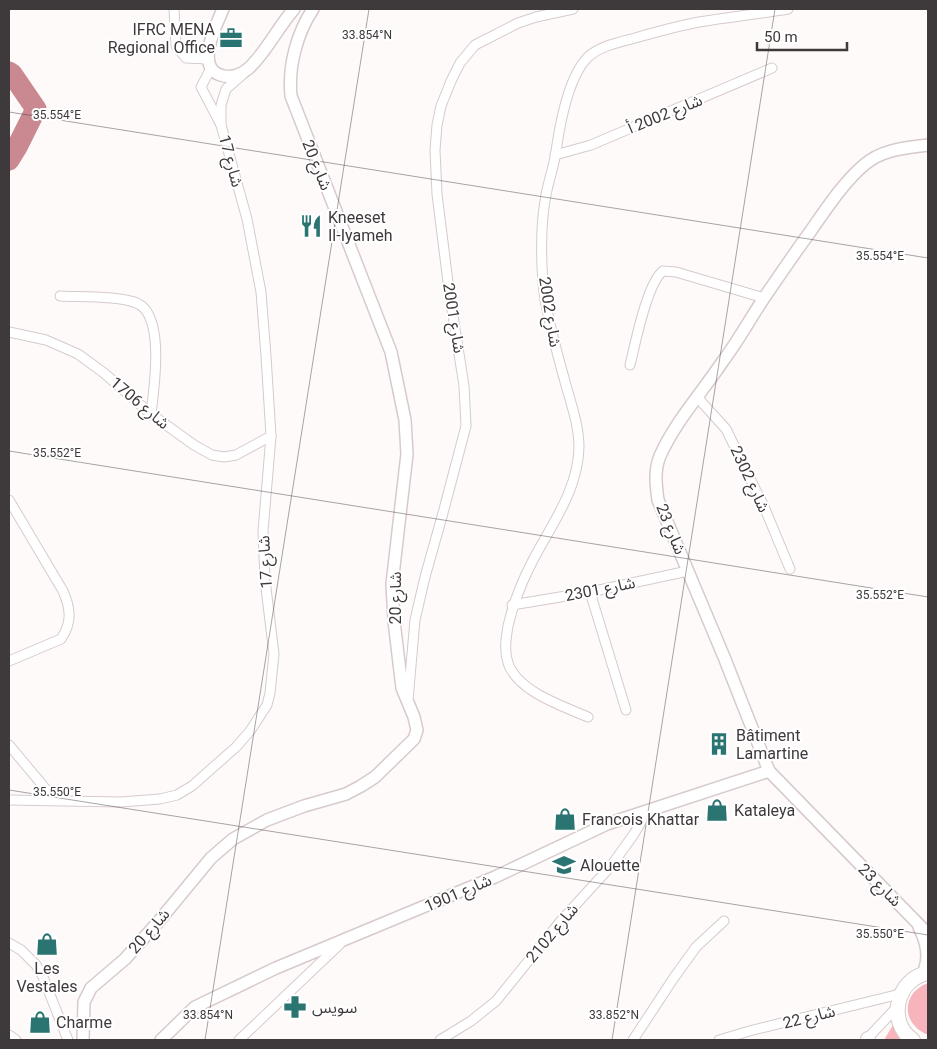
<svg xmlns="http://www.w3.org/2000/svg" width="937" height="1049" viewBox="0 0 937 1049" font-family="Roboto,'Noto Sans Arabic',sans-serif">
<rect width="100%" height="100%" fill="#fffafa"/>
<!-- green -->
<g fill="#f8b4bc">
<path d="M928,983V1035C901,1024 901,993 928,983Z"/>
<polygon points="893,1025 900,1040 884,1040"/>
</g>
<g fill="none" stroke-linecap="round" stroke-linejoin="round">
<!-- river -->
<polyline stroke="#ca8890" stroke-width="21" points="9,72 12,74 36,109 17,147 9,160"/>
<defs>
<g id="minor">
<polyline points="174,9 176,46 186,58 208,59"/>
<polyline points="211,68 201,87 221,125"/>
<polyline points="555,155 591,145 772,68"/>
<path d="M60,296C79,297 114,296 130,301C135,302 140,304 144,308C163,329 154,388 151,414"/>
<polyline points="9,332 46,340 78,354 104,373 151,414 194,445 212,455 224,457 236,455 271,436"/>
<path d="M630,365C635,345 647,283 663,271L676,272L764,298"/>
<polyline points="697,397 726,429 765,509 790,569"/>
<path d="M9,500L63,591C71,609 72,623 61,639L9,661"/>
<polyline points="590,592 626,710"/>
<polyline points="512,605 590,592 688,571"/>
<polyline points="408,700 415,620 425,577 443,513 466,426 464,386 449,290 437,194 435,150 437,125 441,106 451,81 460,63 475,45 518,23 536,17 573,9"/>
<path d="M588,717C563,706 518,692 508,663C504,651 506,638 508,626C513,604 521,584 531,564C550,526 578,492 579,447C579,424 570,401 564,378C557,353 550,326 545,300C541,273 540,229 545,201C547,184 554,168 556,151C560,123 568,78 587,58C599,46 620,42 635,38C656,32 678,26 699,22C729,17 758,14 788,9"/>
<polyline points="9,745 55,800"/>
<polyline points="9,800 121,802 160,799 177,795 192,786 236,747 250,731 267,705 270,693 274,654 265,580 263,531 271,436 266,356 261,292 247,219 221,125 221,105 226,89 242,75"/>
<polyline points="9,943 21,950 36,965 43,977 68,1040"/>
<polyline points="9,1035 16,1040"/>
<polyline points="239,1040 340,944"/>
<polyline points="440,1040 471,1021 496,1001 559,923 611,866 634,834 648,810"/>
<polyline points="633,1040 673,979 696,947 724,921"/>
<polyline points="719,1040 753,1030 900,994"/>
<polyline points="866,1040 897,1007"/>
</g>
<g id="tertiary">
<path d="M223,9C216,26 193,70 224,76C234,78 242,74 249,68C267,51 278,27 294,9"/>
<path d="M928,145C906,148 882,149 864,165C843,183 826,209 810,232C794,254 779,276 764,298C750,319 738,341 723,361C703,391 675,422 660,456C654,470 656,486 658,500L724,657L769,771L928,934"/>
<path d="M919,927C927,943 930,957 923,974"/>
<path d="M83,1040L84,1002L91,988L125,959L159,921L211,858L233,839L267,820L304,806L346,794L361,786L375,777L414,739L417,730L414,717L402,688L394,621L392,584L407,454L405,420L391,352L291,96C288,66 297,33 313,9"/>
<polyline points="161,1040 195,1007 276,968 495,877 607,824 769,771"/>
</g>
<g id="secondary">
<polyline points="868,1039 868,1040"/>
<path d="M913,1040C886,1022 897,978 928,973"/>
</g>
</defs>
<!-- minor casing -->
<use href="#minor" stroke="#d7cacb" stroke-width="11"/>
<!-- tertiary casing -->
<use href="#tertiary" stroke="#d7cacb" stroke-width="14"/>
<!-- secondary casing -->
<use href="#secondary" stroke="#d7cacb" stroke-width="16"/>
<!-- minor -->
<use href="#minor" stroke="#fff" stroke-width="9"/>
<!-- tertiary -->
<use href="#tertiary" stroke="#fff" stroke-width="11"/>
<!-- secondary -->
<use href="#secondary" stroke="#fff" stroke-width="14"/>
</g>
<!-- ticks -->
<path fill="none" stroke="#3e393a" stroke-width="1" stroke-opacity="0.45" d="M9,112L928,258M9,451L928,597M9,790L928,935M205,1040L369,9M612,1040L775,9"/>
<!-- icons -->
<defs>
<symbol id="office-bare" viewBox="-9 -9 18 18"><path d="M-6-3h4V-5.5h4V-3h4V5H-6ZM-1-4.5V-3h2v-1.5ZM-6 0V1H6V0Z" fill="#2a7471" stroke="#fff" stroke-width="2.5" paint-order="stroke"/></symbol>
<symbol id="restaurant-bare" viewBox="-9 -9 18 18"><path d="M-5-6h1v4h1v-4h1v4h1v-4h1v5L-1.5 .5V6h-2V.5L-5-1ZM5-6V6H3V1.5H1.5Q1.5-4 5-6Z" fill="#2a7471" stroke="#fff" stroke-width="2.5" paint-order="stroke"/></symbol>
<symbol id="building-bare" viewBox="-9 -9 18 18"><path d="M-4-6H4V6H1V3H-1V6H-4ZM-2.5-4.3h1.7v1.8h-1.7ZM.8-4.3h1.7v1.8H.8ZM-2.5-1h1.7V.8h-1.7ZM.8-1h1.7V.8H.8Z" fill="#2a7471" stroke="#fff" stroke-width="2.5" paint-order="stroke"/></symbol>
<symbol id="shop-bare" viewBox="-9 -9 18 18"><path d="M-5-2.5h2.3a2.7 3.5 0 0 1 5.4 0H5L5.5 6h-11ZM-1.5-2.5h3a1.5 2.3 0 0 0-3 0Z" fill="#2a7471" stroke="#fff" stroke-width="2.5" paint-order="stroke"/></symbol>
<symbol id="school-bare" viewBox="-9 -9 18 18"><path d="M0-5L7-2L0 1L-7-2ZM-4 1L0 2.5L4 1V4Q0 6-4 4Z" fill="#2a7471" stroke="#fff" stroke-width="2.5" paint-order="stroke"/></symbol>
<symbol id="pharmacy-bare" viewBox="-9 -9 18 18"><path d="M-2-6h4v4h4v4h-4v4h-4v-4h-4v-4h4Z" fill="#2a7471" stroke="#fff" stroke-width="2.5" paint-order="stroke"/></symbol>
</defs>
<g fill-rule="evenodd">
<use href="#office-bare" x="215" y="22" width="32" height="32"/>
<use href="#restaurant-bare" x="295" y="210" width="32" height="32"/>
<use href="#building-bare" x="703" y="728" width="32" height="32"/>
<use href="#shop-bare" x="701" y="794" width="32" height="32"/>
<use href="#shop-bare" x="549" y="803" width="32" height="32"/>
<use href="#school-bare" x="548" y="849" width="32" height="32"/>
<use href="#shop-bare" x="31" y="928" width="32" height="32"/>
<use href="#pharmacy-bare" x="279" y="991" width="32" height="32"/>
<use href="#shop-bare" x="24" y="1006" width="32" height="32"/>
</g>
<g text-anchor="middle" dominant-baseline="central" stroke-width="4" stroke-linejoin="round" paint-order="stroke">
<!-- poi labels -->
<g font-size="16" fill="#3e393a" stroke="#fff" text-anchor="start">
<text x="215" y="29" text-anchor="end">IFRC MENA<tspan x="215" dy="18">Regional Office</tspan></text>
<text x="328" y="217">Kneeset<tspan x="328" dy="18">Il-Iyameh</tspan></text>
<text x="736" y="735">Bâtiment<tspan x="736" dy="18">Lamartine</tspan></text>
<text x="734" y="810">Kataleya</text>
<text x="582" y="819">Francois Khattar</text>
<text x="580" y="865">Alouette</text>
<text x="47" y="968" text-anchor="middle">Les<tspan x="47" dy="18">Vestales</tspan></text>
<text x="312" y="1007">سويس</text>
<text x="56" y="1022">Charme</text>
</g>
<!-- street labels -->
<g font-size="16" fill="#3e393a" stroke="#fff">
<text transform="translate(665 114) rotate(-22)">شارع 2002 أ</text>
<text transform="translate(231 161) rotate(75)">شارع 17</text>
<text transform="translate(317 165) rotate(68)">شارع 20</text>
<text transform="translate(550 312) rotate(81)">شارع 2002</text>
<text transform="translate(454 318) rotate(81)">شارع 2001</text>
<text transform="translate(140 403) rotate(40)">شارع 1706</text>
<text transform="translate(750 479) rotate(65)">شارع 2302</text>
<text transform="translate(671 529) rotate(68)">شارع 23</text>
<text transform="translate(265 562) rotate(-93)">شارع 17</text>
<text transform="translate(600 589) rotate(-11)">شارع 2301</text>
<text transform="translate(395 598) rotate(-90)">شارع 20</text>
<text transform="translate(880 885) rotate(45)">شارع 23</text>
<text transform="translate(458 893) rotate(-23)">شارع 1901</text>
<text transform="translate(149 931) rotate(-49)">شارع 20</text>
<text transform="translate(552 933) rotate(-50)">شارع 2102</text>
<text transform="translate(809 1017) rotate(-14)">شارع 22</text>
</g>
</g>
<g font-size="12" text-anchor="middle" fill="#3e393a" stroke="#fff" stroke-width="4" stroke-linejoin="round" paint-order="stroke">
<text x="367" y="39">33.854°N</text>
<text x="57" y="119">35.554°E</text>
<text x="880" y="260">35.554°E</text>
<text x="57" y="457">35.552°E</text>
<text x="880" y="599">35.552°E</text>
<text x="57" y="796">35.550°E</text>
<text x="880" y="938">35.550°E</text>
<text x="208" y="1019">33.854°N</text>
<text x="614" y="1019">33.852°N</text>
</g>
<!-- border -->
<rect width="937" height="1049" fill="none" stroke="#3e393a" stroke-width="20"/>
<!-- scale -->
<path d="M757 42v8h90v-8" fill="none" stroke="#3e393a" stroke-width="2.5"/>
<text x="764" y="42" font-size="15" fill="#3e393a" stroke="#ffffff" stroke-width="4" paint-order="stroke">50 m</text>
</svg>
